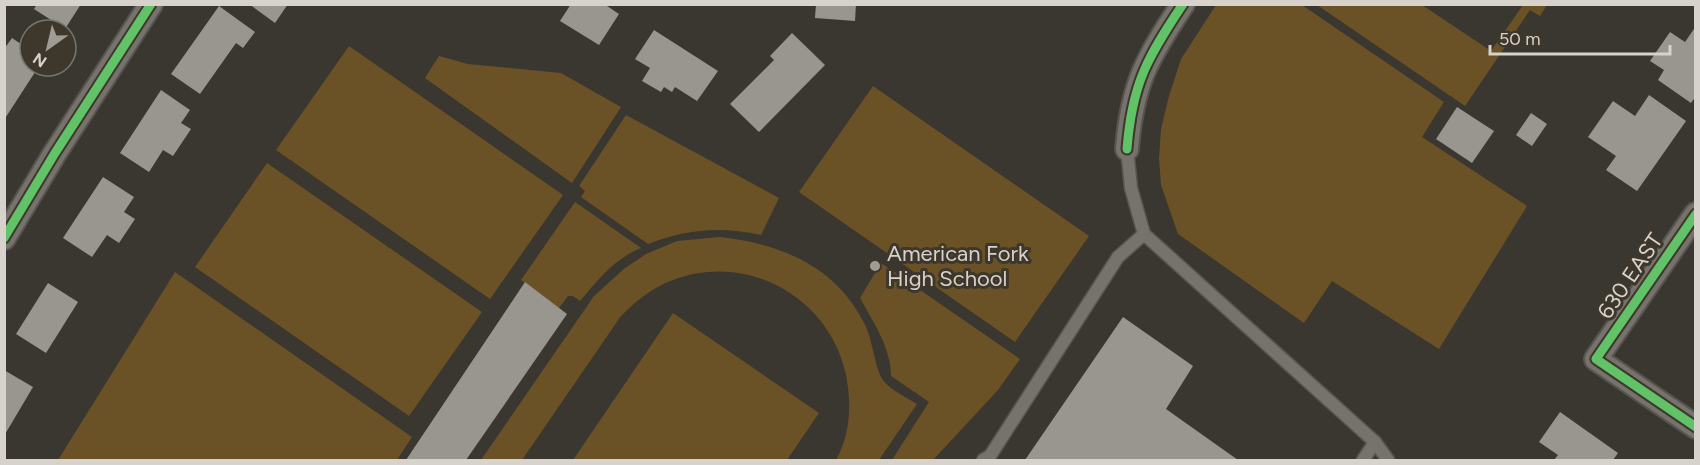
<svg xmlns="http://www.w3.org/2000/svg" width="1700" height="465" viewBox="0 0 1700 465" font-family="Figtree,sans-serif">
<rect width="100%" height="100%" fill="#3a3630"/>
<!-- green -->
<g fill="#6a5226">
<polygon points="1216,5 1302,5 1444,102 1422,137 1527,206 1439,349 1332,281 1304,323 1178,234 1161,185 1159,159 1161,129 1169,96 1181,59"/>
<polygon points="1317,5 1422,5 1491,51 1523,5 1547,5 1540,16 1530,10 1465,106"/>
<polygon points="349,46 563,195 490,299 276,150"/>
<polygon points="439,56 468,64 561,73 621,107 572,183 425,78"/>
<polygon points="873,86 1089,236 1015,342 799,192"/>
<path d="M626,115L779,198L761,235C721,226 686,229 648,244L581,197L585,191L579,186Z"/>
<polygon points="267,163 482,312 409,416 195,267"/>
<path d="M575,202L641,248C614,259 598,280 580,301L573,296H568L559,308L521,280Z"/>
<path d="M720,237C782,244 838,267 866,327C873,342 875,369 883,380C890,390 908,398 917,404L879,460H836C851,434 852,400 845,371C827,296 746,252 673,280C653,287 636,301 621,316L522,460H481L594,296L625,268L646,254L677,241Z"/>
<path d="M881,263L1020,359L998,390L933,460H892L929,402L891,376C891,347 873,322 860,298Z"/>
<polygon points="175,272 412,437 397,460 58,460"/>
<polygon points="673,313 819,413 787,460 573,460"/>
</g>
<!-- building -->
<g fill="#99958f">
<polygon points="37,4 81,4 65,29 34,9"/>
<polygon points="249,4 288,4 275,23"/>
<polygon points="571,4 604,4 619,14 599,45 560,21"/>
<polygon points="816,4 856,4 855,21 815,18"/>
<polygon points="219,6 255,32 243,48 236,43 200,94 171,74"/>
<polygon points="1696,26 1696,96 1691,103 1658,80 1664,70 1650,61 1670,32 1685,42"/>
<polygon points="654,30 718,71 697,101 675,87 672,92 664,87 661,92 642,81 650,68 635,59"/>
<polygon points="792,33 825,65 759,132 730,104 774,60 770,56"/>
<polygon points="12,38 30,50 30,66 39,66 4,120 4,49"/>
<polygon points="161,90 190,110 181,123 191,129 173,156 163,150 149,172 120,153"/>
<polygon points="1649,95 1686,121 1637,191 1606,170 1616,156 1588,137 1613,101 1635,116"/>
<polygon points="1457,107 1494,131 1472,163 1436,139"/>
<polygon points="1531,113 1547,124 1532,146 1516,135"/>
<polygon points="103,177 134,197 124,212 135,219 119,243 107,235 92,257 63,238"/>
<polygon points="525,282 567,314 466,460 406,460"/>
<polygon points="48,283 78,302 46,353 16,334"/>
<polygon points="1123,317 1193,366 1166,409 1238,460 1025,460"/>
<polygon points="4,370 33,387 4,436"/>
<polygon points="1560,412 1618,453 1613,460 1554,460 1558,455 1539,442"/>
</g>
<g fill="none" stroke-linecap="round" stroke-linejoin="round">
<defs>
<g id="lane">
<polyline points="1127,149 1131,188 1144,234 1375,442 1363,460"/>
<polyline points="1375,442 1388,460"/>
<polyline points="983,460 990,456 1118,257 1144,234"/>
</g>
<g id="street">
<path d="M1127,149C1132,84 1147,58 1183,4"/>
<polyline points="1696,214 1596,359 1696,427"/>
<polyline points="4,238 55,153 151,4"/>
</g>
</defs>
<!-- lane casing -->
<use href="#lane" stroke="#58544f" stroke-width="15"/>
<!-- street casing -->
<use href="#street" stroke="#58544f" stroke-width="26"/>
<!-- lane -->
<use href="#lane" stroke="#76726c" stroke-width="12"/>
<!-- street -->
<use href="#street" stroke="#76726c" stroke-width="22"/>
<defs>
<g id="cycleway">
<path d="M1127,149C1132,84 1147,58 1183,4"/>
<polyline points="1696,214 1596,359 1696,427"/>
<polyline points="4,238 55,153 151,4"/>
</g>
</defs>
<!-- cycleway casing -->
<use href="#cycleway" stroke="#3e372c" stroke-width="13"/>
<!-- cycleway -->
<use href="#cycleway" stroke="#61c268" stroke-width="9"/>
</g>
<!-- markers -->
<circle fill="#a09c95" stroke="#3e372c" stroke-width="2" cx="875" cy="266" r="6"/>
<g text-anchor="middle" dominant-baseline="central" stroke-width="6" stroke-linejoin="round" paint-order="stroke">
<!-- poi labels -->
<g font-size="22" fill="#d7d3cc" stroke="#3e372c" text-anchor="start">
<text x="887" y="253">American Fork<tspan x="887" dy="25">High School</tspan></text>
</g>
<!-- street labels -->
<g font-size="22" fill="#d7d3cc" stroke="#3e372c">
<text transform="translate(1630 276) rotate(-56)">630 EAST</text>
</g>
</g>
<!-- border -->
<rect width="1700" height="465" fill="none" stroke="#d7d3cc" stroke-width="12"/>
<!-- north arrow -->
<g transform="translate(48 48) rotate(214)"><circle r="28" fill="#3e372c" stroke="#7b756c" stroke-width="1.5"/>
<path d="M0-4.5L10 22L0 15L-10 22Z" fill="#a09c95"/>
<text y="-9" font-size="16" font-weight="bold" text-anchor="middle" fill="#d7d3cc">N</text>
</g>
<!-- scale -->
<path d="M1490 45v9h180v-9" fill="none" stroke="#d7d3cc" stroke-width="3"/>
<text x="1499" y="45" font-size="18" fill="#d7d3cc" stroke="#3e372c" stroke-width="4.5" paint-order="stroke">50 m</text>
</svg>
